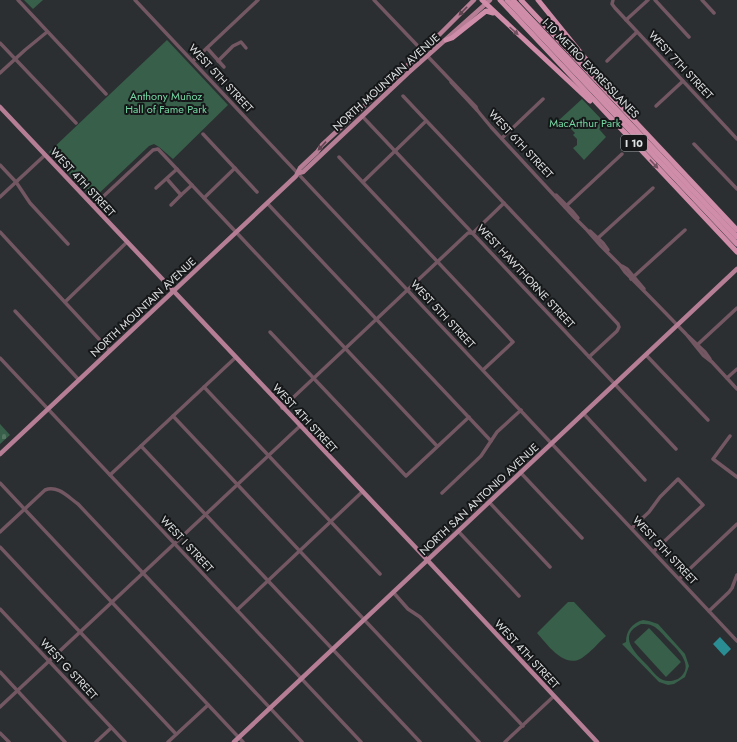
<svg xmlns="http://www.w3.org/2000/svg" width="737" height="742" viewBox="0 0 737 742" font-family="Jost,sans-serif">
<defs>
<pattern id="cemetery-stones" width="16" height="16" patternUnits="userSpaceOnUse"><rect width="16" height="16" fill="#375f49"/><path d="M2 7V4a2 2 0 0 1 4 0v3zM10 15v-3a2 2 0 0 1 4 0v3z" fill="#547663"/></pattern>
</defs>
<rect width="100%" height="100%" fill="#2b2f32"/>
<!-- cemetery -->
<polygon fill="url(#cemetery-stones)" points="0,424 10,435 0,444"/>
<!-- park -->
<g fill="#375f49" fill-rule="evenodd">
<polygon points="24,0 43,0 33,9"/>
<polygon points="167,40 228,105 173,159 159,147 154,144 149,146 93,199 49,152"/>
<polygon points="582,99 605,123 599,129 606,137 584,160 573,148 577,145 577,139 573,135 575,133 567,125 564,127 558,121"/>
<path d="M568,602H574L606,636C598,643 591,652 582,658C564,669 548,645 537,633Z"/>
<path d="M643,620L649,621L658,624L685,654L689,666L685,677L674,684L668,685L659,682L622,644L626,642C626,631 632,623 643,620ZM641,624C645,624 649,624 653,626C659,629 664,636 669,641C678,650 696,667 678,679C673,681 668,682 663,680C656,677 652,670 647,665C636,654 616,635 641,624Z"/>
<polygon points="649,628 681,662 666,677 634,642"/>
</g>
<!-- water -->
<polygon fill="#2a8d94" points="720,637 731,649 724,656 713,644"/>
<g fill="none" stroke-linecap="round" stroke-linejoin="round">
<!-- minor -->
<g stroke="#735762" stroke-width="3.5">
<polyline points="18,0 106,94"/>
<polyline points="135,0 737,641"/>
<path d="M374,0C408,36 442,71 476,107L477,110L491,127L575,218L587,230L601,246L620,265L625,272L649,296L686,334L703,355L712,362L737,389"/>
<polyline points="613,0 612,4 615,8 737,139"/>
<polyline points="655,0 689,37"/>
<polyline points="702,0 714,13"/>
<polyline points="626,20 648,0"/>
<polyline points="0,43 76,123"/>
<polyline points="207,48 224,67"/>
<polyline points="193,61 258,0"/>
<polyline points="218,61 233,46 241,42 246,48"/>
<polyline points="607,61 637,32"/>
<polyline points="0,73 25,50 47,32"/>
<polyline points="451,82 477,110"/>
<polyline points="403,96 618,324 619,327 617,331 589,357"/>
<polyline points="656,106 683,81"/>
<polyline points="362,116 676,449"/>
<polyline points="203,134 257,192"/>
<polyline points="502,138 543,99"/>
<polyline points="694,144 737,189"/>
<polyline points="339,157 513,342 483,370"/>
<polyline points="0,165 16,182 30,203 68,244"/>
<polyline points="167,179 181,195 192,185"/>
<polyline points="363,182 426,121"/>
<polyline points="156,188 177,169"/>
<polyline points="556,195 573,212 578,218"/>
<polyline points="0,197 45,155"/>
<polyline points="204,198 235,168"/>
<polyline points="267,203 491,441"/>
<polyline points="171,205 181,195"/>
<polyline points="93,206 153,150 158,149 437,446"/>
<polyline points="565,207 622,154"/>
<polyline points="590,231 603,243 608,250"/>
<polyline points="0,232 110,351"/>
<polyline points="598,238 653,188"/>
<polyline points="622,266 627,269 644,289"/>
<polyline points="631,279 685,230"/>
<polyline points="65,302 127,242"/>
<polyline points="15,311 79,380"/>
<polyline points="270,332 406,476 469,417"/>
<polyline points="688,336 705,352 710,359"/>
<polyline points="696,346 737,308"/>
<polyline points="646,355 708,420"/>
<polyline points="0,358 361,742"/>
<polyline points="727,378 737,369"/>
<polyline points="204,387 380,574"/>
<polyline points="282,408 468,233 473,233 504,203"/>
<polyline points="583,413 645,480"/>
<polyline points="173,416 479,742"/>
<polyline points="730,436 713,459 737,477"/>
<polyline points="141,446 420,742"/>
<polyline points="520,472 582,538"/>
<polyline points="110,475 235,358"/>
<polyline points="0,483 243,742"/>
<polyline points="442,493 481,456 497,432 521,410"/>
<polyline points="489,502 550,567"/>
<polyline points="632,528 649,512 660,497 678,479 703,505 654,551"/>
<polyline points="458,531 519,596"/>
<path d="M0,532L45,490C58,485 68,497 78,504L302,742"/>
<polyline points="0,547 176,734"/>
<polyline points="679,579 737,524"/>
<polyline points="393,592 408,609 420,617 523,726"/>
<polyline points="0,609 125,742"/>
<polyline points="237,610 362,492"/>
<polyline points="709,611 729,592 732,588 737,575"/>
<polyline points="0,672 65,742"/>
<polyline points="0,707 300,426"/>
<polyline points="0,733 9,742"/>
<polyline points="96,742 111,728"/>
<polyline points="168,742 208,705"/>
<polyline points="505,742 554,696"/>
</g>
<!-- major -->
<g stroke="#b67e95" stroke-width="4.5">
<polyline points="0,107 417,549 597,742"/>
<polyline points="298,173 303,172 408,73 490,0"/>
<polyline points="0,454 296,176 300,168 317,152 322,145 423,51 474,0"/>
<polyline points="234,742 737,269"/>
</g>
<!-- highway -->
<g stroke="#d08da9" stroke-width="5">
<polyline points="482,0 590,101"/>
<polyline points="500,0 737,252"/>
<polyline points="507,0 737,244"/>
<polyline points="513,0 737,237"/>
<polyline points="521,0 737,230"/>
<polyline points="538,0 614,94"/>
<polyline points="446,40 452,38 486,11 493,13"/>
</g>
</g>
<!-- one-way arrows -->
<defs><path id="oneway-solid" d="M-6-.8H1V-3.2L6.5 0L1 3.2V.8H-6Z"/></defs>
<g fill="#5d4550">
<use href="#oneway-solid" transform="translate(463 11) rotate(134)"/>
<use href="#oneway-solid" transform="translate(322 146) rotate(133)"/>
</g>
<g fill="#725260">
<use href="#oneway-solid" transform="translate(514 31) rotate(42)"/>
<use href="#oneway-solid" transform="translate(654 164) rotate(47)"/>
</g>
<g text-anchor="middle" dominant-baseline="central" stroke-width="4" stroke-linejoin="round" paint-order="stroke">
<!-- shield labels -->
<rect fill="#151718" stroke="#a2a4a6" stroke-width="1" x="621" y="135" width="26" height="16" rx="3"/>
<g font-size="10" font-weight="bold" fill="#dee1e3">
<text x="634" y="143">I 10</text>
</g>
<!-- street labels -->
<g font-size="11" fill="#dee1e3" stroke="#151718">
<text transform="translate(681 65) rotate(47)">WEST 7TH STREET</text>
<text transform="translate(591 68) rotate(46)">I-10 METRO EXPRESSLANES</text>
<text transform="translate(221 78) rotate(47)">WEST 5TH STREET</text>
<text transform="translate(386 82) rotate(-42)">NORTH MOUNTAIN AVENUE</text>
<text transform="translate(521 144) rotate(47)">WEST 6TH STREET</text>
<text transform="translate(83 182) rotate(47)">WEST 4TH STREET</text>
<text transform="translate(526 276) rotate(47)">WEST HAWTHORNE STREET</text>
<text transform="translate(143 307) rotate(-43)">NORTH MOUNTAIN AVENUE</text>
<text transform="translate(443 314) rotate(47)">WEST 5TH STREET</text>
<text transform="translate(305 418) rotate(47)">WEST 4TH STREET</text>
<text transform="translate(479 499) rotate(-43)">NORTH SAN ANTONIO AVENUE</text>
<text transform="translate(187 544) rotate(47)">WEST I STREET</text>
<text transform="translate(665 550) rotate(47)">WEST 5TH STREET</text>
<text transform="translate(527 654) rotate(47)">WEST 4TH STREET</text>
<text transform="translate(69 669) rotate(47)">WEST G STREET</text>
</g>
<!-- park labels -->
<g font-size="11" fill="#74d6a3" stroke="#151718">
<text x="166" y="96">Anthony Muñoz<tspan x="166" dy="13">Hall of Fame Park</tspan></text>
<text x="585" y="123">MacArthur Park</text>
</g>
</g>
</svg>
